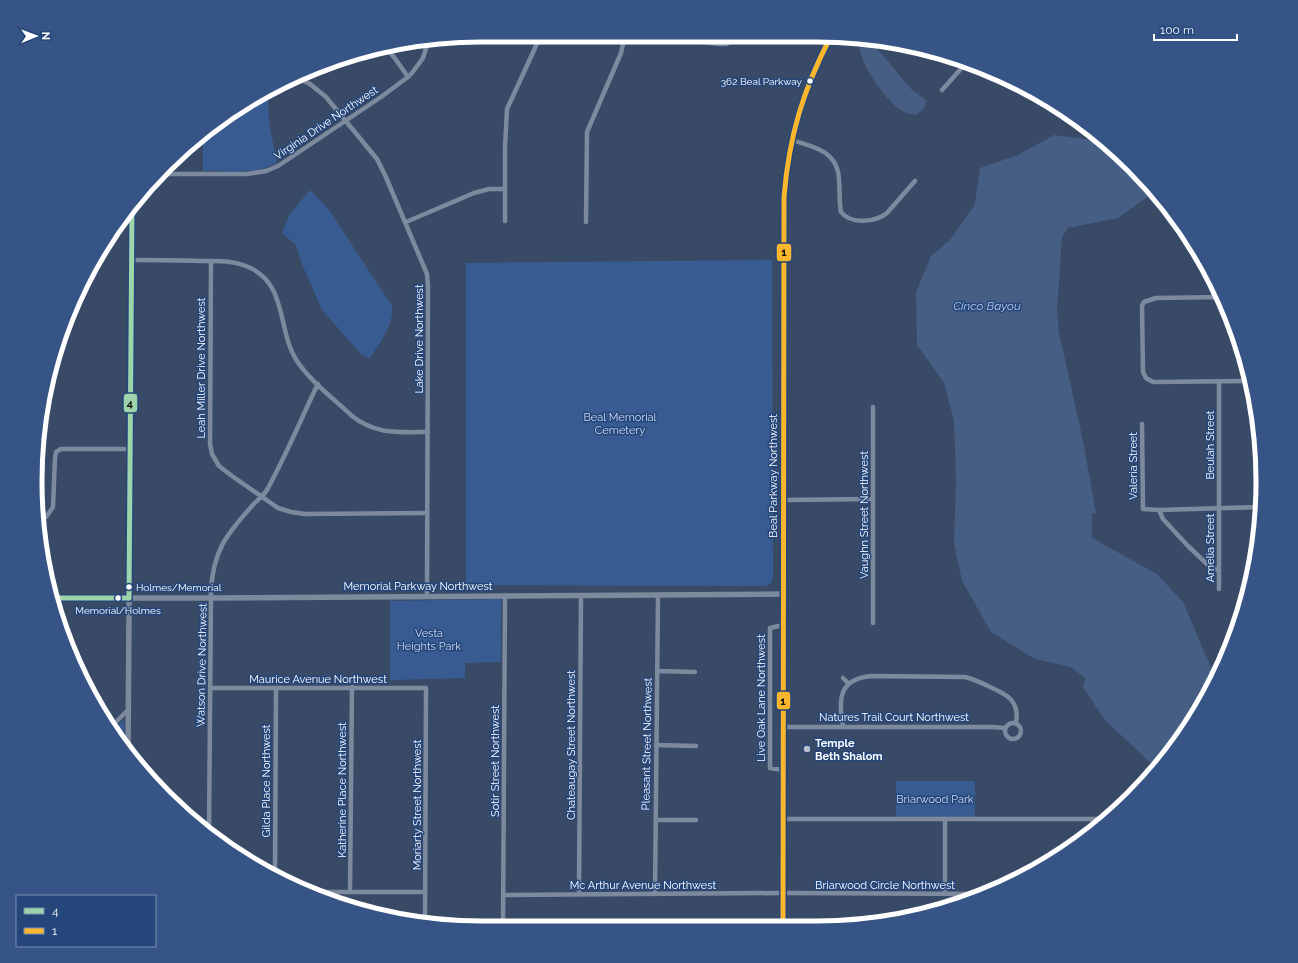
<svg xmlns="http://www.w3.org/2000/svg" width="1298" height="963" viewBox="0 0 1298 963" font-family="Raleway,sans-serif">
<rect width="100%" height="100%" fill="#394a67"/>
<!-- green -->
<g fill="#385c92">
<path d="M268,91L269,122L277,163C254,175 228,171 203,171V133L210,127L239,108H246L252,101V99Z"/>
<path d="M310,190L329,210L392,306C394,324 380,343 370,358L362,355L322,310L302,264L296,245L282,233L290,214Z"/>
<polygon points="772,260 773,576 771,583 766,586 466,585 466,263"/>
<polygon points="501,599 501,662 465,663 465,678 390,680 390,601"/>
<polygon points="124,719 124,748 113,732"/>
<rect x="896" y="781" width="79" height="36"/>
</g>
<!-- water -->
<g fill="#465e84">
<path d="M861,39L870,40L911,89L927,101L923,110L915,115C913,114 909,114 906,113C889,105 861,67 860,48C860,45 861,42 861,39Z"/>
<polygon points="1054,135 1085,139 1098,136 1111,146 1154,192 1118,218 1068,228 1062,237 1057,311 1059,332 1083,441 1096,513 1092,514 1092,538 1157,574 1183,602 1212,670 1217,674 1203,705 1157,769 1104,719 1083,687 1085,678 1071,667 1035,659 991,632 962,581 954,543 956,483 954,420 944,383 917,345 916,292 931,256 951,239 975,204 980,168 1018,155"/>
</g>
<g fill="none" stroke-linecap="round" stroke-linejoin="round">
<!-- minor -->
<g stroke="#7d8a9e" stroke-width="4.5">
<polyline points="643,35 720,44 726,44 733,41"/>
<polyline points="386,48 394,57 408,77"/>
<polyline points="298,78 310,84 326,97 377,159 385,175 427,274 428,286 427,596"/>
<polyline points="942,90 967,62"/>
<path d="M791,140C814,146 839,152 839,181C840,191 839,202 841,212C851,225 876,222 887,213L915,181"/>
<polyline points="160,174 247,174 266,171 278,166 381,97 408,77 412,73 423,58 428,42"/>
<polyline points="505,221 505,147 507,109 541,35"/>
<polyline points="406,222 474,193 489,189 505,189"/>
<polyline points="586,222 587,132 621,53 625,35"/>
<path d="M131,260C155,260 178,260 201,261C216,261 231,260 246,266C289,283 276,329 297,361C311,382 334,399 352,416C376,435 399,432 428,432"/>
<polyline points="211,261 210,444 212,454 219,466 232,476 278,508 291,512 305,514 427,513"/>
<polyline points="1222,297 1156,298 1144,302 1142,306 1143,372 1146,378 1153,382 1250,381"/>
<polyline points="873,407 873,623"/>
<polyline points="1142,424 1143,509 1159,510 1260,507"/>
<polyline points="783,500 873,499"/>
<polyline points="1159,510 1163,519 1187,545 1208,565 1219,571"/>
<polyline points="38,520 46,517 53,507 55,458 56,452 61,449 130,449"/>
<polyline points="1219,589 1219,381"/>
<polyline points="657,671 695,672"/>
<polyline points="843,678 848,683"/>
<polyline points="210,688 426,688 425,923"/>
<circle cx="1013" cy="731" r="8"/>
<path d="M843,726C838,699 839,679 871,676L965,677C973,679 980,682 988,686C1006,694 1020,700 1016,723"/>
<polyline points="783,727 992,727 1005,728"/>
<polyline points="110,728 128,710"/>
<polyline points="656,745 696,746"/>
<polyline points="783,770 770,768 770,628 783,625"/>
<polyline points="783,819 1106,819"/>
<polyline points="656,820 696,820"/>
<path d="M209,833L211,591C213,551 226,535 252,506C257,500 265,495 268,488C285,457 299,424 314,392L318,384"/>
<polyline points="275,875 276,688"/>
<polyline points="316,892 425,892"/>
<polyline points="350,892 352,687"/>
<polyline points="579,894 581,595"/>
<polyline points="655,894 658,595"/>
<polyline points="945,894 945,819"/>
<polyline points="503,895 781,893 987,894"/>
<polyline points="503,927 505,596"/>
</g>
<!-- tertiary -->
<g stroke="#7d8a9e" stroke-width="5.5">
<polyline points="53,598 211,598 783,594"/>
<polyline points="128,754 132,208"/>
</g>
<!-- secondary -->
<path stroke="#79869a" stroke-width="6" d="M783,925L784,197C788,137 802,89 831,36"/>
<defs>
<g id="bus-1">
<polyline points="53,598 129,598"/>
<polyline points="129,598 132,208"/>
</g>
<path id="bus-2" d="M783,925L784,197C789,136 803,90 831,36"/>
</defs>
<!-- bus-1 casing -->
<use href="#bus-1" stroke="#25467b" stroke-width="8"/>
<!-- bus-2 casing -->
<use href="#bus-2" stroke="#25467b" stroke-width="8"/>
<!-- bus-1 -->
<use href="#bus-1" stroke="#9dd4a9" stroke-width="5"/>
<!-- bus-2 -->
<use href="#bus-2" stroke="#fab62d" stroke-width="5"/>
</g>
<!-- markers -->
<g fill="#fff" stroke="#25467b" stroke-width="1.5">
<circle cx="810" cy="81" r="3.5"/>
<circle cx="129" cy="587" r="3.5"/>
<circle cx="118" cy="598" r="3.5"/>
</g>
<circle fill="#bac0ca" stroke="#25467b" stroke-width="1.5" cx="807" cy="749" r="4"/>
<g text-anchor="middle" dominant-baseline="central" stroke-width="3" stroke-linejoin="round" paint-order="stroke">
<!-- bus labels -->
<g font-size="10" fill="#fff" stroke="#25467b" text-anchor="end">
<text x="802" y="81">362 Beal Parkway</text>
<text x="136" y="587" text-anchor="start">Holmes/Memorial</text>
<text x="118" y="610" text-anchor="middle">Memorial/Holmes</text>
</g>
<!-- street labels -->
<g font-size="11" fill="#fff" stroke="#25467b">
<text transform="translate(326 123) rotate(-34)">Virginia Drive Northwest</text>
<text transform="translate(419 339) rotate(-90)">Lake Drive Northwest</text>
<text transform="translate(201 368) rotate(-90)">Leah Miller Drive Northwest</text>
<text transform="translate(1210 445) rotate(-90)">Beulah Street</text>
<text transform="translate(1133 466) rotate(-90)">Valeria Street</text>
<text transform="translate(773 476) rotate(-90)">Beal Parkway Northwest</text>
<text transform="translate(864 515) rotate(-90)">Vaughn Street Northwest</text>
<text transform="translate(1210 548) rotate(-90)">Amelia Street</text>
<text x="418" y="586">Memorial Parkway Northwest</text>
<text transform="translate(202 665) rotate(-89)">Watson Drive Northwest</text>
<text x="318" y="679">Maurice Avenue Northwest</text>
<text transform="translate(761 698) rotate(-90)">Live Oak Lane Northwest</text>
<text x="894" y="717">Natures Trail Court Northwest</text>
<text transform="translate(647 744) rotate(-89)">Pleasant Street Northwest</text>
<text transform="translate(571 745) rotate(-90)">Chateaugay Street Northwest</text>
<text transform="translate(495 761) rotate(-90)">Sotir Street Northwest</text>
<text transform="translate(266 781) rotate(-90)">Gilda Place Northwest</text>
<text transform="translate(342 790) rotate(-90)">Katherine Place Northwest</text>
<text transform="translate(417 805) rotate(-90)">Moriarty Street Northwest</text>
<text x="643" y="885">Mc Arthur Avenue Northwest</text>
<text x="885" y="885">Briarwood Circle Northwest</text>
</g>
<!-- park labels -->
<g font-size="11" fill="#cbdbf4" stroke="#25467b">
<text x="620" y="417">Beal Memorial<tspan x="620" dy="13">Cemetery</tspan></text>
<text x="429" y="633">Vesta<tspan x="429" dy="13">Heights Park</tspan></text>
<text x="935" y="799">Briarwood Park</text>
</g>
<!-- poi labels -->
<g font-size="11" font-weight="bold" fill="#fff" stroke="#25467b" text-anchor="start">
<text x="815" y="743">Temple<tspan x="815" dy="13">Beth Shalom</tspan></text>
</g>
<!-- water labels -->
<g font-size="12" font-style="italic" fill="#b3caec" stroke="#25467b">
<text x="987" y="306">Cinco Bayou</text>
</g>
</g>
<!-- crop -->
<path d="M0 0H1298V963H0ZM481 42H817A439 439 0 0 1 1256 481V482A439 439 0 0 1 817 921H481A439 439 0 0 1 42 482V481A439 439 0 0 1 481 42Z" fill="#365586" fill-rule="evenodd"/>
<path fill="none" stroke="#fff" stroke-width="5" d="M481 42H817A439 439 0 0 1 1256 481V482A439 439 0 0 1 817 921H481A439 439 0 0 1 42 482V481A439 439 0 0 1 481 42Z"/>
<g stroke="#25467b" stroke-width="1.5">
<rect x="776" y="243" width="16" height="19" rx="4" fill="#fab62d"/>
<rect x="123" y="393" width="15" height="20" rx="4" fill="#9dd4a9"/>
<rect x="776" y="691" width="15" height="19" rx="4" fill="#fab62d"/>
</g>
<g font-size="11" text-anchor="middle" font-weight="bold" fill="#111">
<text x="784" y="256">1</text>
<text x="130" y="407">4</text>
<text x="783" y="705">1</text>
</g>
<!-- legend -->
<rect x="16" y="895" width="140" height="52" fill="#25467b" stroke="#7c90b0"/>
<rect x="24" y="908" width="20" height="6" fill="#9dd4a9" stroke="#7c90b0"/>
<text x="52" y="915" font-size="12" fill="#ffffff">4</text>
<rect x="24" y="928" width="20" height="6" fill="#fab62d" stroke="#7c90b0"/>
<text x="52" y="935" font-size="12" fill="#ffffff">1</text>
<!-- north arrow -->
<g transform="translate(36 36) rotate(89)" stroke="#25467b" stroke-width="3" paint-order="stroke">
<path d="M0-3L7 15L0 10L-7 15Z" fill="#ffffff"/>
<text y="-6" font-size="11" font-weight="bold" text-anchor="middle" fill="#ffffff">N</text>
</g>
<!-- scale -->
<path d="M1154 34v6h83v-6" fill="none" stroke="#ffffff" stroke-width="2"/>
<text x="1160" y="34" font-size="12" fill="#ffffff" stroke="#25467b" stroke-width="3" paint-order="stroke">100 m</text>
</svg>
